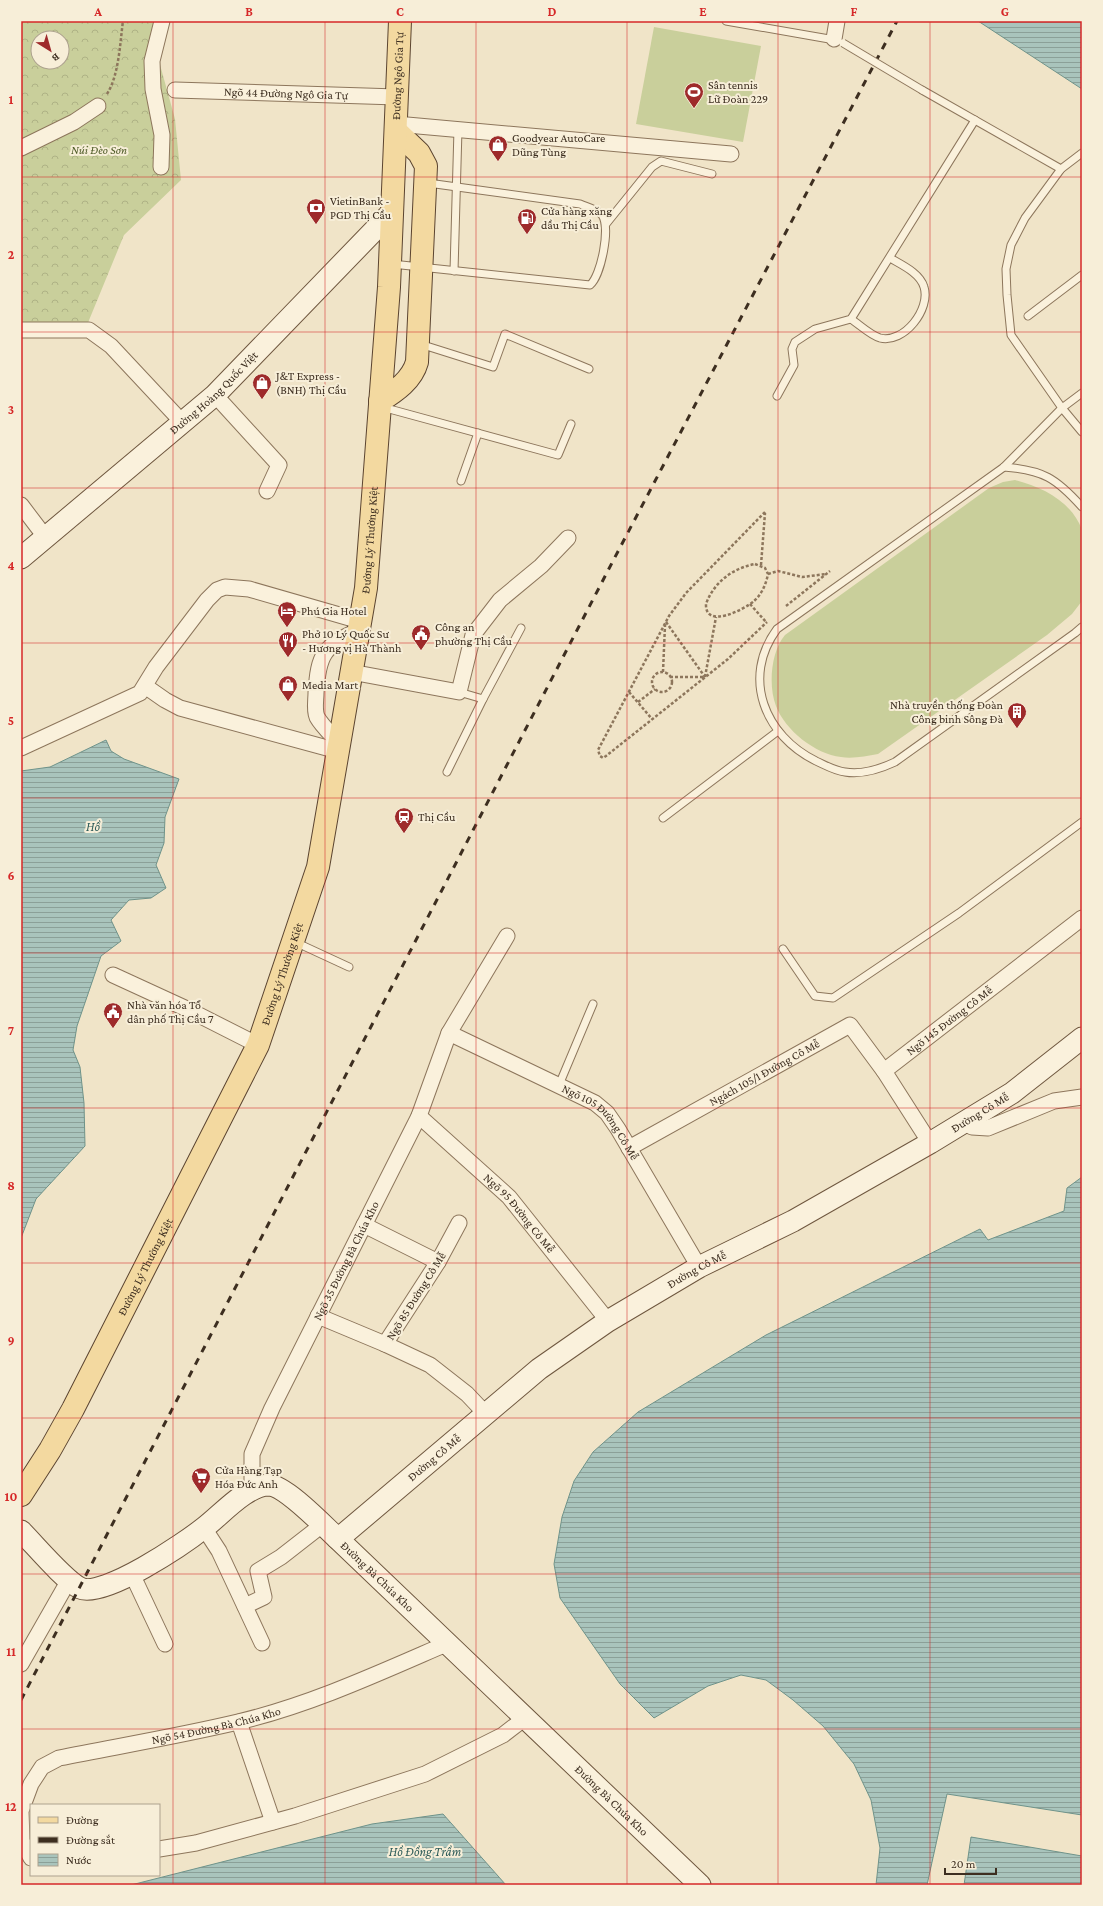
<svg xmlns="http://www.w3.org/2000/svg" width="1103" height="1906" viewBox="0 0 1103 1906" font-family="'Crimson Pro',serif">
<defs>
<pattern id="forest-crowns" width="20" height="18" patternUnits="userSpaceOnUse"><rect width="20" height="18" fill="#c9cf9b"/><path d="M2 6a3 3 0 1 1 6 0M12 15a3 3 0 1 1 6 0" fill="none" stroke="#aeb285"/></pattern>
<pattern id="water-rules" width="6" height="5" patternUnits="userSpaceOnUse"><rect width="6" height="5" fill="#a9c4bc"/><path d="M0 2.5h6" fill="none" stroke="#8ba098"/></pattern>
</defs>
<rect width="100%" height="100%" fill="#f0e4c8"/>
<!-- forest -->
<path fill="url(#forest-crowns)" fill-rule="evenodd" d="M21,21H170L159,61L175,119L181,180L124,235L85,330L21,328ZM38,38H62V62H38Z"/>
<!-- pitch -->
<g fill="#c9cf9b">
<polygon points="654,27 761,46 743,142 636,124"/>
<path d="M1015,480C1043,487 1072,502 1082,530V601L1072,614L1047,635L878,754C866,756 853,759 841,757C815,754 785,730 776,706C768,686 771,651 785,635L989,488L1003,482Z"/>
</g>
<!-- water -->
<g fill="url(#water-rules)" stroke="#6f938a">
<polygon points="978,21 1082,21 1082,89"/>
<polygon points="106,740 111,751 124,759 179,779 165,817 164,843 156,865 166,888 151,898 129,900 111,920 121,941 101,956 77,1026 73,1050 80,1067 84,1103 85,1146 36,1199 21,1238 21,771 50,767"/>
<polygon points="1082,1177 1082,1815 947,1794 927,1885 876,1885 880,1848 871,1800 854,1764 823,1726 793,1700 766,1680 741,1675 708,1686 654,1718 620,1684 560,1598 554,1564 562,1517 574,1481 593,1452 638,1412 766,1335 980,1229 988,1240 1064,1211 1067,1188"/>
<polygon points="443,1814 506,1885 131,1885 372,1824"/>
<polygon points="971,1837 1082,1856 1082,1885 964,1885"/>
</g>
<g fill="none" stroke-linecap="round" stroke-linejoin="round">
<defs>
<g id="lane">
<polyline points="726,21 835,40"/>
<polyline points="922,90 1061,169"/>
<polyline points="1082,153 1061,169 1025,218 1011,245 1006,269 1007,295 1011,335 1062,408 1082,432"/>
<polyline points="606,224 652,167 661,161 712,174"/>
<path d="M392,264L590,285C601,276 611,227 602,215C597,209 587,207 580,204L428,183"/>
<polyline points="454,271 458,129"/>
<polyline points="1028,316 1082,275"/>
<path d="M851,319C860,325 870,335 880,338C904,344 931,309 924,287C920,273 902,265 890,258"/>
<polyline points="420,344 493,367 505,334 589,369"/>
<path d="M1082,393L1062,408L1004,467L777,629C741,678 765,736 816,761C825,765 835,771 845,772C862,775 880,769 895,762L1075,633L1082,627"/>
<polyline points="777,396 794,365 792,349 795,342 815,329 851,319 975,120"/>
<polyline points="382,407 558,455 571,424"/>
<path d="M1004,467C1043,470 1056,478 1082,507"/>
<polyline points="461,481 478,433"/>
<polyline points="459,692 483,699 521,628"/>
<polyline points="447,772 483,699"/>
<polyline points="663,818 778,731"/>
<polyline points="295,942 349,967"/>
<polyline points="783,949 815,996 833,998 959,913 1082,822"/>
<polyline points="559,1085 593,1004"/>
</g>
<g id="street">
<polyline points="834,39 837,21"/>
<path id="s1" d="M175,90L397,97"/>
<polyline points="396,124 731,154"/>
<polyline points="21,148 74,122 98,106"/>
<polyline points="161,167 162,135 153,89 152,61 162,21"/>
<polyline points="21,330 89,330 111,346 183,423"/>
<polyline points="215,395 279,465 267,491"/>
<polyline points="21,505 46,538"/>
<polyline points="351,672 459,692 473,635 500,600 541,566 568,538"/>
<polyline points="145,686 165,700 180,708 338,751"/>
<path d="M339,743C332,735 322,726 317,717C314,710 316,700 316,693C318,654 324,646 359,630"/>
<polyline points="21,748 140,693 156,667 207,600 217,590 225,587 249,589 360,621"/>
<polyline points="113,975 187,1009 258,1045"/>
<path id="s2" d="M449,1033L595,1103L607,1113L618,1129L699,1267"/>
<path id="s3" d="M419,1116L509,1197L608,1321"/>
<polyline points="962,1122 972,1127 988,1128 1054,1101 1082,1097"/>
<path id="s4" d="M930,1143L884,1071L1082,918"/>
<path id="s5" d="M629,1148L850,1025L884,1071"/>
<polyline points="459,1223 438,1262 385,1344 430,1365 467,1394 485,1413"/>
<polyline points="364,1225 438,1262"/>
<polyline points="318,1316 385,1344"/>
<path id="s6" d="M252,1488V1454L272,1408L419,1116L449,1033L507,936"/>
<polyline points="204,1528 219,1551 262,1643"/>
<polyline points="132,1574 165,1644"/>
<polyline points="245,1606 264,1597 258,1571 281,1557 322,1525"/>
<polyline points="21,1664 69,1580"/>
<polyline points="239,1722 273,1822"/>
<polyline points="159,1849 196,1843 295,1816 425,1774 503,1735 525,1718"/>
<path id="s7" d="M31,1858L22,1841L21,1811L31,1784L42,1767L59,1758C119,1746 179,1736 238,1722C310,1705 379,1673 446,1644"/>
</g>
<g id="secondary">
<path id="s8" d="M21,558L215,395L392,212"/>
<path id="s9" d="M21,1531C35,1545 64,1580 80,1588C103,1599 185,1543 205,1527C222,1514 247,1485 269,1485C286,1486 324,1526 338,1539L700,1885"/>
<path id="s10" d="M338,1539L539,1369L608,1321L699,1267L793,1221L930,1143L1012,1093L1082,1038"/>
</g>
<g id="primary">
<path d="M380,401C396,391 412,380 417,362L426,166L419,153L396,131"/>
<path id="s11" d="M21,1495L50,1450L73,1409L258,1045L318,867L366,588L389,287L400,21"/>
</g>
</defs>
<!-- lane casing -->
<use href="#lane" stroke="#8d765c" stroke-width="9"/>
<!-- street casing -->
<use href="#street" stroke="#8d765c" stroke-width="17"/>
<!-- secondary casing -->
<use href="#secondary" stroke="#6f573f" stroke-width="23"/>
<!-- primary casing -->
<use href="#primary" stroke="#5b4430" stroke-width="24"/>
<!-- path -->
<g stroke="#8d765c" stroke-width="2.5" stroke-dasharray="3 2" stroke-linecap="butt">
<path d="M107,94C119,75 120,43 123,21"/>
<polyline points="765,512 686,593 669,616 598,750 600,756 603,758 606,756 728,659 767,622"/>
<path d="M755,564L765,568L768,574C766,584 762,594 754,601C745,609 705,630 706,604C714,582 733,568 755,564Z"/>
<polyline points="761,565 765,513"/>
<polyline points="768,574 778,571 802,577 826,574"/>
<polyline points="750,604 766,622"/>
<polyline points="786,606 830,571"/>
<polyline points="666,622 705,677"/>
<polyline points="663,672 665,625"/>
<circle cx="662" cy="682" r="10"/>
<polyline points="670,677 705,677"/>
<polyline points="705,677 716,617"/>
<polyline points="629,692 652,719"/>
<polyline points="638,702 655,689"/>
</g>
<!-- lane -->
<use href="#lane" stroke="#faf1dc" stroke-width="7"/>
<!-- street -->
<use href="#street" stroke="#faf1dc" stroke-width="15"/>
<!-- secondary -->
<use href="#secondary" stroke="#faf1dc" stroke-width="21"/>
<!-- primary -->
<use href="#primary" stroke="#f3d9a0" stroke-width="22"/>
<!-- rail -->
<polyline stroke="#3d2e20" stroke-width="3" stroke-dasharray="7 7" stroke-linecap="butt" points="21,1700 614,559 897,21"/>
<defs>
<polyline id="lane-bridge" points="843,43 922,90"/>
</defs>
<!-- lane-bridge casing -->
<use href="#lane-bridge" stroke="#8d765c" stroke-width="9" stroke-linecap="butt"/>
<!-- lane-bridge -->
<use href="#lane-bridge" stroke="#faf1dc" stroke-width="7"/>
</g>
<!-- grid -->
<path fill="none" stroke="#d62828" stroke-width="1" stroke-opacity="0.55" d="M173,21V1885M325,21V1885M476,21V1885M627,21V1885M778,21V1885M930,21V1885M21,177H1082M21,332H1082M21,488H1082M21,643H1082M21,798H1082M21,953H1082M21,1108H1082M21,1263H1082M21,1418H1082M21,1574H1082M21,1729H1082"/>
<!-- icons -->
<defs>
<symbol id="stadium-pin" viewBox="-11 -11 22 30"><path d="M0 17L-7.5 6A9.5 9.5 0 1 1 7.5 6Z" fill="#9e2a2b" stroke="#f7eed8"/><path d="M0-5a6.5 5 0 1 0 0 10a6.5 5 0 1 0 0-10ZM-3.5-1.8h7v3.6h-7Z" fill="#fff"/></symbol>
<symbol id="shop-pin" viewBox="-11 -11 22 30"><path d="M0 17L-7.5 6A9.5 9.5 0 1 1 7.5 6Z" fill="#9e2a2b" stroke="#f7eed8"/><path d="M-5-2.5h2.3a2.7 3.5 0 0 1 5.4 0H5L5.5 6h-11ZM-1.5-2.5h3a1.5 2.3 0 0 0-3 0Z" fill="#fff"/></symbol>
<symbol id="bank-pin" viewBox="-11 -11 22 30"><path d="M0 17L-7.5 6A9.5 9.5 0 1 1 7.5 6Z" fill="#9e2a2b" stroke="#f7eed8"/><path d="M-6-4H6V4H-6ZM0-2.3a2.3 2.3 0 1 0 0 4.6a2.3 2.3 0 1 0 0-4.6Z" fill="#fff"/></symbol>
<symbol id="fuel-pin" viewBox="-11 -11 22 30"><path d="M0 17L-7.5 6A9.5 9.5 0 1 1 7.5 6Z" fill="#9e2a2b" stroke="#f7eed8"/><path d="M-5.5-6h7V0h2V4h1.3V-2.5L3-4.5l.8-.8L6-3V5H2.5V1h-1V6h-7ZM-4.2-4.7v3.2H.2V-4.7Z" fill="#fff"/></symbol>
<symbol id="hotel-pin" viewBox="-11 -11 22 30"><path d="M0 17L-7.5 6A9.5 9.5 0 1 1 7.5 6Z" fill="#9e2a2b" stroke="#f7eed8"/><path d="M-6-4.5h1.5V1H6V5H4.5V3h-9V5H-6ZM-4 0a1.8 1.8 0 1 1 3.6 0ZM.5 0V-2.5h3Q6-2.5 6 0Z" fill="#fff"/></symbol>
<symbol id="civic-pin" viewBox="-11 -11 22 30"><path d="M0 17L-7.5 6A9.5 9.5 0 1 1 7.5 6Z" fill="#9e2a2b" stroke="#f7eed8"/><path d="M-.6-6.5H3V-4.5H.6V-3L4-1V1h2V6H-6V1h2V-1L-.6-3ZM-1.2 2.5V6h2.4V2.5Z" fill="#fff"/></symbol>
<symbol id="restaurant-pin" viewBox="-11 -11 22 30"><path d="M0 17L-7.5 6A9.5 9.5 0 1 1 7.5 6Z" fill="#9e2a2b" stroke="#f7eed8"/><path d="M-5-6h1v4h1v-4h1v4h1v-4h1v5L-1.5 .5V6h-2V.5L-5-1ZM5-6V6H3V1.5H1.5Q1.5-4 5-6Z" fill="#fff"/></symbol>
<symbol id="building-pin" viewBox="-11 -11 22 30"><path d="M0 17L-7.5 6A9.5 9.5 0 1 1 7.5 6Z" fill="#9e2a2b" stroke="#f7eed8"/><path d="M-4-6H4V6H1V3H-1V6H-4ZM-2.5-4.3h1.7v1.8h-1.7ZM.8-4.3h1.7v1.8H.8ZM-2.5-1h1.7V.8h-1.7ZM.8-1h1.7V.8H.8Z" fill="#fff"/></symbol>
<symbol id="station-pin" viewBox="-11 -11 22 30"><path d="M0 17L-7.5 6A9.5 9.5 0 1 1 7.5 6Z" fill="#9e2a2b" stroke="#f7eed8"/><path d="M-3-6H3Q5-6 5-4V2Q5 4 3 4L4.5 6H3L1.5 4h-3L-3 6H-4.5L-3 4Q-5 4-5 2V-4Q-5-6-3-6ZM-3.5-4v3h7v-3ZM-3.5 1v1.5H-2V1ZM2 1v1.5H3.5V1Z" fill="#fff"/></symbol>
<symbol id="supermarket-pin" viewBox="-11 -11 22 30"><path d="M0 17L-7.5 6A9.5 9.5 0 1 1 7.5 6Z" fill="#9e2a2b" stroke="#f7eed8"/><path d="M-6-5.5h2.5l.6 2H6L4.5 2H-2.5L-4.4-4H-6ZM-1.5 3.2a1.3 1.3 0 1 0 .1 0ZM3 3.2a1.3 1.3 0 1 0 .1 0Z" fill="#fff"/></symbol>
</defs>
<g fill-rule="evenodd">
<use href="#stadium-pin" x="683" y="81" width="22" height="30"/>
<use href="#shop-pin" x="487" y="134" width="22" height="30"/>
<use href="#bank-pin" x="305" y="197" width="22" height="30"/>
<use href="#fuel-pin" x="516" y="207" width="22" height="30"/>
<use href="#shop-pin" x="251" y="372" width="22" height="30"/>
<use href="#hotel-pin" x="276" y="600" width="22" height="30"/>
<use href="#civic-pin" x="410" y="623" width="22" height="30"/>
<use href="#restaurant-pin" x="277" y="630" width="22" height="30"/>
<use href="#shop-pin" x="277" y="674" width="22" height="30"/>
<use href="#building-pin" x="1006" y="701" width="22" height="30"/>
<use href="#station-pin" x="393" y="806" width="22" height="30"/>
<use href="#civic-pin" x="102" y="1001" width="22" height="30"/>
<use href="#supermarket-pin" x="190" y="1466" width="22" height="30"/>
</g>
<g text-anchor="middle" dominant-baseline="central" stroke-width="4" stroke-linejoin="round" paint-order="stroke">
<!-- street labels -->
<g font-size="12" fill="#3d2e20" stroke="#f7eed8">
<text stroke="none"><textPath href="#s11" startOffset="1493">Đường Ngô Gia Tự</textPath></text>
<text stroke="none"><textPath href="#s1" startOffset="111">Ngõ 44 Đường Ngô Gia Tự</textPath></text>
<text stroke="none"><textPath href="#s8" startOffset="254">Đường Hoàng Quốc Việt</textPath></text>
<text stroke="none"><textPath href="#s11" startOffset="1028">Đường Lý Thường Kiệt</textPath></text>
<text stroke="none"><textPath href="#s11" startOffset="584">Đường Lý Thường Kiệt</textPath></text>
<text stroke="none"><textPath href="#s4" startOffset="168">Ngõ 145 Đường Cô Mễ</textPath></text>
<text stroke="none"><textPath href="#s5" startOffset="155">Ngách 105/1 Đường Cô Mễ</textPath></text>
<text stroke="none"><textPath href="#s10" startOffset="774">Đường Cô Mễ</textPath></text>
<text stroke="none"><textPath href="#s2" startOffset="179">Ngõ 105 Đường Cô Mễ</textPath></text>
<text stroke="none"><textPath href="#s3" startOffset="140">Ngõ 95 Đường Cô Mễ</textPath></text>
<text stroke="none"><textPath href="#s6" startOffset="249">Ngõ 35 Đường Bà Chúa Kho</textPath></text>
<text stroke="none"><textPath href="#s11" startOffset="260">Đường Lý Thường Kiệt</textPath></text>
<text stroke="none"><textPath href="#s10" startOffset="450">Đường Cô Mễ</textPath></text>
<text transform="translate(416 1296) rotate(-58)">Ngõ 85 Đường Cô Mễ</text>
<text stroke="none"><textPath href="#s10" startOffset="126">Đường Cô Mễ</textPath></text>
<text stroke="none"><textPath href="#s9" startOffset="445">Đường Bà Chúa Kho</textPath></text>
<text stroke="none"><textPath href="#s7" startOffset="278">Ngõ 54 Đường Bà Chúa Kho</textPath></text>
<text stroke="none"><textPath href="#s9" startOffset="769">Đường Bà Chúa Kho</textPath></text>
</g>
<!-- poi labels -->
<g font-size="12" fill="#3d2e20" stroke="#f7eed8" text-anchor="start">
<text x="708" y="85">Sân tennis<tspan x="708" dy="14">Lữ Đoàn 229</tspan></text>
<text x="512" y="138">Goodyear AutoCare<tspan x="512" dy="14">Dũng Tùng</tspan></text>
<text x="330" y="201">VietinBank -<tspan x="330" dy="14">PGD Thị Cầu</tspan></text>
<text x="541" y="211">Cửa hàng xăng<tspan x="541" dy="14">dầu Thị Cầu</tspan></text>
<text x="276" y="376">J&amp;T Express -<tspan x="276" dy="14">(BNH) Thị Cầu</tspan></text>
<text x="301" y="611">Phú Gia Hotel</text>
<text x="435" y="627">Công an<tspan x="435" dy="14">phường Thị Cầu</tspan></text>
<text x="302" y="634">Phở 10 Lý Quốc Sư<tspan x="302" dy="14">- Hương vị Hà Thành</tspan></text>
<text x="302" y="685">Media Mart</text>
<text x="1003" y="705" text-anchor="end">Nhà truyền thống Đoàn<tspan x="1003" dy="14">Công binh Sông Đà</tspan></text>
<text x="418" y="817">Thị Cầu</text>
<text x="127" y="1005">Nhà văn hóa Tổ<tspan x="127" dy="14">dân phố Thị Cầu 7</tspan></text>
<text x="215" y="1470">Cửa Hàng Tạp<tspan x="215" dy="14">Hóa Đức Anh</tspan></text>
</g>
<!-- park labels -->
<g font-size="12" font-style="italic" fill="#4d5a26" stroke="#f7eed8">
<text x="99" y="150">Núi Đèo Sơn</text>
</g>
<!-- water labels -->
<g font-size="13" font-style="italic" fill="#2f5d5a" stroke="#f7eed8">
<text x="93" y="826">Hồ</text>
<text x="425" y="1851">Hồ Đồng Trầm</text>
</g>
</g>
<!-- border -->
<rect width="1103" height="1906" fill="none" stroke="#f7eed8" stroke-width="44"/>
<!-- legend -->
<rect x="30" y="1804" width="130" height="72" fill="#f7eed8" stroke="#ada18e"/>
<rect x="38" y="1817" width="20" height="6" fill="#f3d9a0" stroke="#ada18e"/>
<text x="66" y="1824" font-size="12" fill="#3d2e20">Đường</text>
<rect x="38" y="1837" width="20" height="6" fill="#3d2e20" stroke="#ada18e"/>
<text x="66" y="1844" font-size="12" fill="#3d2e20">Đường sắt</text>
<rect x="38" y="1854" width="20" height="12" fill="url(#water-rules)" stroke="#ada18e"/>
<text x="66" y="1864" font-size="12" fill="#3d2e20">Nước</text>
<!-- north arrow -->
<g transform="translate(50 50) rotate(143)"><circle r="19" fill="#f7eed8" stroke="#ada18e"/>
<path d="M0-3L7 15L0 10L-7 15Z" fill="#9e2a2b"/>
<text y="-6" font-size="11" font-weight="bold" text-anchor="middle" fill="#3d2e20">B</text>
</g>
<!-- scale -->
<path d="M945 1868v6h51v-6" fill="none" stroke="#3d2e20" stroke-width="2"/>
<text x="951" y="1868" font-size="12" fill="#3d2e20" stroke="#f7eed8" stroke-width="3" paint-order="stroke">20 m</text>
<rect x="22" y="22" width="1059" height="1862" fill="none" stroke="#d62828" stroke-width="1.5"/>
<g font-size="13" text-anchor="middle" font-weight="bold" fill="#d62828">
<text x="98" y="16">A</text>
<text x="249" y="16">B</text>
<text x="400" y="16">C</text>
<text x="552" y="16">D</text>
<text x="703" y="16">E</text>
<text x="854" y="16">F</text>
<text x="1005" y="16">G</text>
<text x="11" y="104">1</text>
<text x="11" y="259">2</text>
<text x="11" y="414">3</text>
<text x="11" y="570">4</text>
<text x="11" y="725">5</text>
<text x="11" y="880">6</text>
<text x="11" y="1035">7</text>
<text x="11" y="1190">8</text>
<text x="11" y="1345">9</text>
<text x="11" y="1501">10</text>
<text x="11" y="1656">11</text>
<text x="11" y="1811">12</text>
</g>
</svg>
